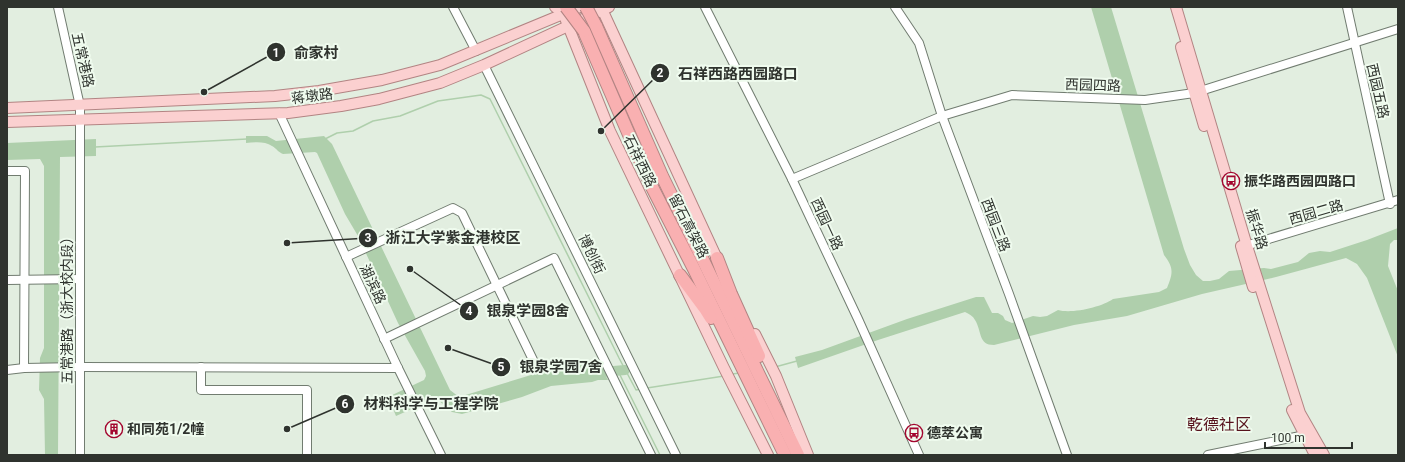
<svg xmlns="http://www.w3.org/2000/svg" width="1405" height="462" viewBox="0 0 1405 462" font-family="Roboto,'Noto Sans SC',sans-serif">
<rect width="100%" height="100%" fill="#e2eee0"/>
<!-- water -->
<g fill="#afcfac">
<path d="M1091,7H1111L1184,249L1190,265L1196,275L1203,281H1210L1219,279L1229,271L1264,268L1271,269L1298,262L1309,253L1320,251L1330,252L1367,240L1398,228V240H1394L1390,244L1388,266L1398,291V357L1367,278L1357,264L1346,258L1276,277L1202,294L1127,316L1074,325L994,345C978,345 982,331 975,320C973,316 969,314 965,312L878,340L798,368L795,357L822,350L907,319L976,297H984L992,313H998L1003,316L1005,320L1012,323L1033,316L1040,317L1047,316L1058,310C1072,314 1102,307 1113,299L1159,292L1167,288C1173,273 1174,268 1164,255Z"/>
<path d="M246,136H267L276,141L324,136L332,144L450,390L459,397L554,368L599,363L608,380H598L592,382L551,386L522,397L462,414L452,412L437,399H434L396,416L388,397L424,380L426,376L425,371L398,323L358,236L345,214L317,153L315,152L283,154C278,152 277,149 272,146C265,141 255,142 246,143Z"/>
<polygon points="96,139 96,156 60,157 58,455 45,455 44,399 39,390 40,358 44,348 44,166 40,159 7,160 7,143"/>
</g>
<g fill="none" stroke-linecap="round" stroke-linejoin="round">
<!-- stream -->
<g stroke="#afcfac" stroke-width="1.5">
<polyline points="325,139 337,133 353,131 373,121 400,116 438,101 481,95 490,99 619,358 636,390 641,389"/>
<polyline points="95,147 247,139"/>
<polyline points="775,367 797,361"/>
<polyline points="618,371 660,455"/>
<polyline points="732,374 740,373"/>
<polyline points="647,388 724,376"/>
</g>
<!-- river -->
<polyline stroke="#afcfac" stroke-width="10" points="591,373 625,370"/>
<defs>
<g id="minor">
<polyline points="58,7 80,106 80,455"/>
<polyline points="453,7 476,51"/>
<polyline points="705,7 792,179 858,319 919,455"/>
<polyline points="895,7 919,43 942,116 1009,294 1067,455"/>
<polyline points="1347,7 1390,204"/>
<polyline points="484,65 676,455"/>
<polyline points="279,113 398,368 441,455"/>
<polyline points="7,171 25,171 24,368"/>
<polyline points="792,179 942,116 1012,95 1145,100 1194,93 1398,29"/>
<polyline points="1242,247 1398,200"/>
<polyline points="346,257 453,208 462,213 534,362"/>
<polyline points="7,280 80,279"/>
<polyline points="384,339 554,258 651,455"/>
<polyline points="201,367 201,390 307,390 307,455"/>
<polyline points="7,370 24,368 80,367 398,368"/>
<polyline points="1208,455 1305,435 1308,433"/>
</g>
<g id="major">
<polyline points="555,7 563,13 610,131 724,368 768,455"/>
<polyline points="601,7 720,265"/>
<polyline points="1176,7 1247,246 1300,413 1324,455"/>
<polyline points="1181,47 1204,126"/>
<polyline points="7,108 275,96 319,91 382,80 440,65 580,7"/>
<polyline points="7,122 288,113 341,106 379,99 440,83 484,65 609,7"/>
<polyline points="1241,246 1253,287"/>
<polyline points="755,334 776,376 808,455"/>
<polyline points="1292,410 1315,455"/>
</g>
<g id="highway">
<polyline points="596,26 662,176 798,455"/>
<polyline points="584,31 650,183 694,269 785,455"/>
<polyline points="717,258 731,294 759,356"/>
<polyline points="680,275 706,310 711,318"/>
</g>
</defs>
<!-- minor casing -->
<use href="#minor" stroke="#717c70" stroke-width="10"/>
<!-- major casing -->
<use href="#major" stroke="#b28483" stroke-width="12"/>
<!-- highway casing -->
<use href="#highway" stroke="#b28483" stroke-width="14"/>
<!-- minor -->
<use href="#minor" stroke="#fff" stroke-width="8"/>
<!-- major -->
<use href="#major" stroke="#fbd0d0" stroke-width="10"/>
<!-- highway -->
<use href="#highway" stroke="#f9b0b1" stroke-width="12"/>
<defs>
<g id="highway-bridge">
<polyline points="566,7 584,31"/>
<polyline points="586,7 596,26"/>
</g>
</defs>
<!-- highway-bridge casing -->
<use href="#highway-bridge" stroke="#b28483" stroke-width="14" stroke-linecap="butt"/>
<!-- highway-bridge -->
<use href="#highway-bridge" stroke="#f9b0b1" stroke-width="12"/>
</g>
<!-- icons -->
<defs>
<symbol id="bus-ring" viewBox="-11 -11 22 22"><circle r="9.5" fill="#effbee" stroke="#a3052e" stroke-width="1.5"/><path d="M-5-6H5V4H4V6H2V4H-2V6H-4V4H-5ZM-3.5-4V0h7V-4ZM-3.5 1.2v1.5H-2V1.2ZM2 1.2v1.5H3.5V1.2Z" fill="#a3052e"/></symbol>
<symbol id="building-ring" viewBox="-11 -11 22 22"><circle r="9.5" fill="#effbee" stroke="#a3052e" stroke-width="1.5"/><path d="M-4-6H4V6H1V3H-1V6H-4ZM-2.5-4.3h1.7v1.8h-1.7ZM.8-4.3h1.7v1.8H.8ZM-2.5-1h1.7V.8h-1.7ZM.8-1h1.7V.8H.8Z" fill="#a3052e"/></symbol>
</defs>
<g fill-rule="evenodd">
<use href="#bus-ring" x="1221" y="171" width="20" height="20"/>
<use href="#building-ring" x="104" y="419" width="20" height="20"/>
<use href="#bus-ring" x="904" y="423" width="20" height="20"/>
</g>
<g text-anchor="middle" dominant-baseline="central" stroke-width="4" stroke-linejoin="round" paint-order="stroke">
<!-- street labels -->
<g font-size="14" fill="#2f332e" stroke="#effbee">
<text transform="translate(83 60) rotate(77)">五常港路</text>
<text transform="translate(1093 85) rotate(2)">西园四路</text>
<text transform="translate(1378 91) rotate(77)">西园五路</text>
<text transform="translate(312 96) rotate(-7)">蒋墩路</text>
<text transform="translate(640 161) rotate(64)">石祥西路</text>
<text transform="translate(1316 212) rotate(-16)">西园二路</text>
<text transform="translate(827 224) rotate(65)">西园一路</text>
<text transform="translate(996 225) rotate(69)">西园三路</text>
<text transform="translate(689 226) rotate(63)">留石高架路</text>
<text transform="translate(1257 229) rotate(73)">振华路</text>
<text transform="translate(592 254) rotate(64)">博创街</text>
<text transform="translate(373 284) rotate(65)">湖滨路</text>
<text transform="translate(67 307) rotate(-90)">五常港路（浙大校内段）</text>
</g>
<!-- poi labels -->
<g font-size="14" font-weight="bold" fill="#2f332e" stroke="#effbee" text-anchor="start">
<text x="1244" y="181">振华路西园四路口</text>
<text x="127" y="429">和同苑1/2幢</text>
<text x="927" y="433">德萃公寓</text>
</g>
<!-- quarter labels -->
<g font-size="16" fill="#57121c" stroke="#effbee">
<text x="1219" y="424">乾德社区</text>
</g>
</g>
<!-- callouts -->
<path fill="none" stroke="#2f332e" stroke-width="1.5" d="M204 92L276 52M601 131L660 73M287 243L368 238M410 269L469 311M448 348L501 367M287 429L345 404"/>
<g fill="#2f332e" stroke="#effbee" stroke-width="1.5">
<circle cx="204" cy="92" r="4"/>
<circle cx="601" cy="131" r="4"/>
<circle cx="287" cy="243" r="4"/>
<circle cx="410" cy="269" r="4"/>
<circle cx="448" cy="348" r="4"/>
<circle cx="287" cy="429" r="4"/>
<circle cx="276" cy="52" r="10"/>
<circle cx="660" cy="73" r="10"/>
<circle cx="368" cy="238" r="10"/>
<circle cx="469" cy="311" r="10"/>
<circle cx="501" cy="367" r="10"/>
<circle cx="345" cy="404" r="10"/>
</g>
<g font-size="12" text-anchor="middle" font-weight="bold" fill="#fff">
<text x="276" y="57">1</text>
<text x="660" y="77">2</text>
<text x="368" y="242">3</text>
<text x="469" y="315">4</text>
<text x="501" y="371">5</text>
<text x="345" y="408">6</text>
</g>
<g font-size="15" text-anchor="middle" font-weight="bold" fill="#2f332e" stroke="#effbee" stroke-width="4" stroke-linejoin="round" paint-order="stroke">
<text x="316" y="58">俞家村</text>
<text x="738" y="79">石祥西路西园路口</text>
<text x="453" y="243">浙江大学紫金港校区</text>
<text x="528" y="316">银泉学园8舍</text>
<text x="561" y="372">银泉学园7舍</text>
<text x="431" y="409">材料科学与工程学院</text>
</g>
<!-- border -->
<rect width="1405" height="462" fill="none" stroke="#2f332e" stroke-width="16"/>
<!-- scale -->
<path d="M1265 442v6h87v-6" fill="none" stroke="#2f332e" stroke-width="2"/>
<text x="1271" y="442" font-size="12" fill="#2f332e" stroke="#effbee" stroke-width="3" paint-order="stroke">100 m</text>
</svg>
